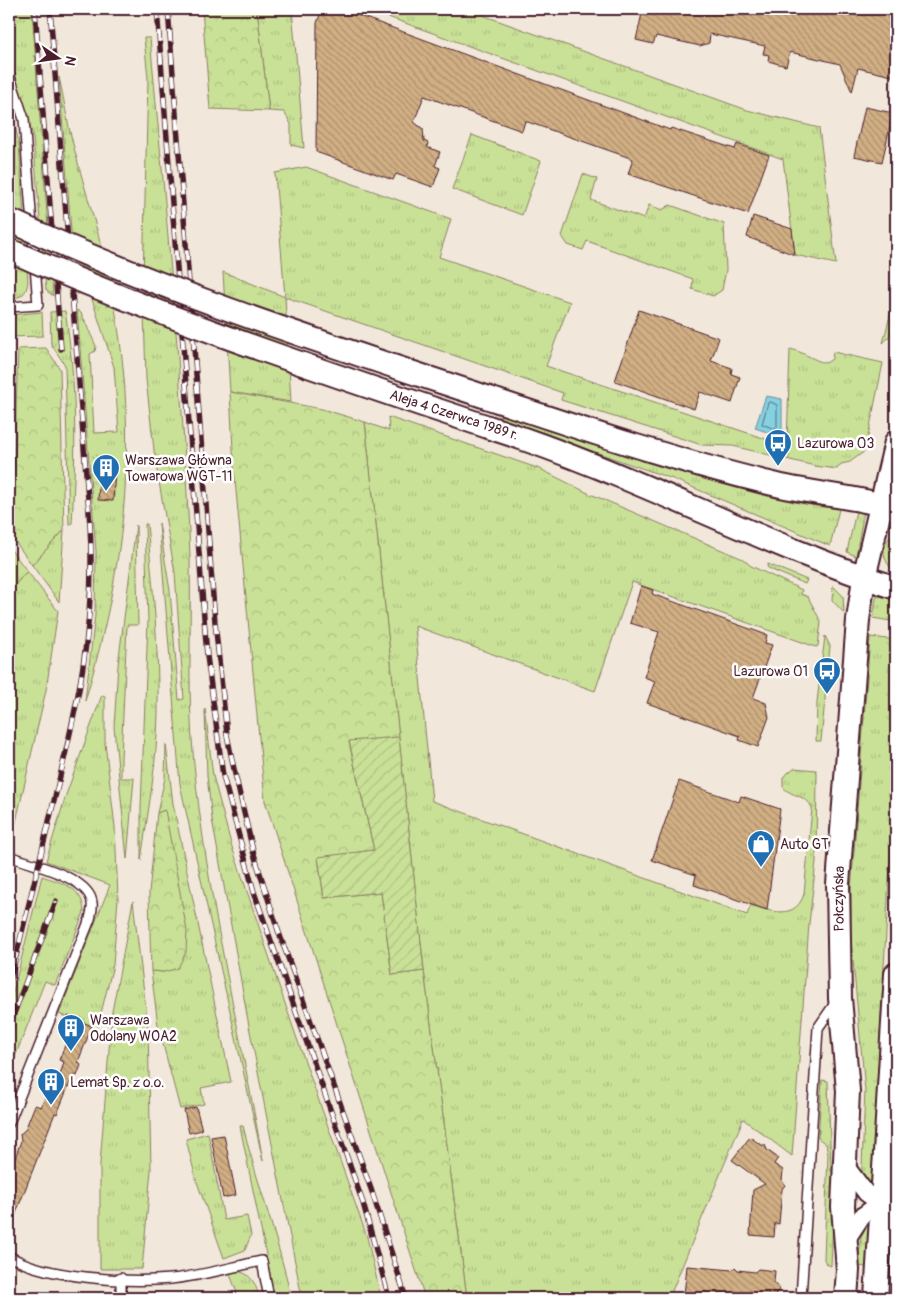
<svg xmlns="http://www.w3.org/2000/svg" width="905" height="1307" viewBox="0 0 905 1307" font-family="Pangolin,sans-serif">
<defs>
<pattern id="grass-tufts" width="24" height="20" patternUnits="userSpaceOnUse" patternTransform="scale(1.25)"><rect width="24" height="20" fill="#c9e197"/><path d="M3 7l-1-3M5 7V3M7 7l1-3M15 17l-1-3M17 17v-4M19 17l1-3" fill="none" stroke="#aec182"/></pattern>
<pattern id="forest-crowns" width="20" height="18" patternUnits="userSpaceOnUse" patternTransform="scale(1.25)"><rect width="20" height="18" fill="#c9e197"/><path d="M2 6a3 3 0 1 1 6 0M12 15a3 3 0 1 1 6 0" fill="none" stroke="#aec182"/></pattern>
<pattern id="garden-furrows" width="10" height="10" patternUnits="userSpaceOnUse" patternTransform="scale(1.25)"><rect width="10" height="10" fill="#c9e197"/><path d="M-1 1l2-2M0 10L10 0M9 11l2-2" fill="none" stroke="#aec182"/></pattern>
<pattern id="building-back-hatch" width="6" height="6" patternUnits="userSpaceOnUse" patternTransform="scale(1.25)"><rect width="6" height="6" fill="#d1af84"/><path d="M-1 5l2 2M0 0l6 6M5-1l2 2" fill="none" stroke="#ac8e6c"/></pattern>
</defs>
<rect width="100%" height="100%" fill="#f1e7da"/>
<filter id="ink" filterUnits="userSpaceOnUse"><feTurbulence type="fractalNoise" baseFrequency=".02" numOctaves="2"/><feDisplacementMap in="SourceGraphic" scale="10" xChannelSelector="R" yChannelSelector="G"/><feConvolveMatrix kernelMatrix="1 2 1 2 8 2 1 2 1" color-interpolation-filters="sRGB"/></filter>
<g filter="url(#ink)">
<!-- grass -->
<g fill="url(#grass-tufts)" stroke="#8a8061">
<polygon points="9,9 32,9 53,296 46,290 33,137 9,53"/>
<polygon points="257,9 292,9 304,148 291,145 291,124 284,112 269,111"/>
<polygon points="366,9 481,9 485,16 747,110 819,128 836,264 795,255 783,159"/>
<path d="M144,38H150C165,202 181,366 189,531C193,608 186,687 194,764C207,898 240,1029 263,1161L180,784L159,523L170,591L179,700L184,699L175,573L155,459L146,379L143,280L148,78Z"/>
<path d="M59,77C64,99 67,122 73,144C85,192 101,238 111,287C140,432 127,560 85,701L95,615L96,551L77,310L81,313L96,346L95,351L90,354L94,433L119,432L114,367L90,293L76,294Z"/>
<path d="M9,100L19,143L28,281C27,294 21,298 9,299Z"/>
<polygon points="472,135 541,161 522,215 452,189"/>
<path d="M306,167L451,219L439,257L570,302L546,366L787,446L790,349C804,352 812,360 826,363L832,359L833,352L883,363L865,451L850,462L841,464L837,469L815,466L733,446L702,445L561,400L563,393L285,297L291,402L230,392L223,272L285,297L275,173Z"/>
<polygon points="583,174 597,179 591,200 644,219 649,205 662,210 670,205 724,224 726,270 722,290 713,296 692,289 693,279 587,241 583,250 568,245 562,236"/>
<path d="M896,292C896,310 897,332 883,343Z"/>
<path d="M65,311C77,381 76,452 72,523L69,525L65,365L51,344L50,312Z"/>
<polygon points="42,312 43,336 9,337 9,315"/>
<path d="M500,411C551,429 603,446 655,463C715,482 776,502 839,509L830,546L673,479L500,419Z"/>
<path d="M388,417L540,469L588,493L743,559L751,566L802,590L801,594L808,597L821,622L818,646L816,647L632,582L595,691L415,626L432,801L747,915L751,905C771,912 796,920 804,894L812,808C808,795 791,797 783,787V777L794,768L816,770L817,773L816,861L809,924L792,1156L743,1119L669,1298H513L495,1292V1298H467L424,971L365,422L389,431Z"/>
<polygon points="856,511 864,511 856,556 847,552"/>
<path d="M145,524H147C153,587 159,650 158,713C157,763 148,811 141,860V809L148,620Z"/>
<polygon points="136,525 138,625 127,625 121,759 121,778 134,778 127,859 114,727 118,665"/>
<polygon points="64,530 59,602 32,565"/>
<path d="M896,532V572C881,562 879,542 896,532Z"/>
<polygon points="768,564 807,580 805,584 772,570 767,567"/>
<polygon points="27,571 58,611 46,690 10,848 9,655 11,622 9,600 14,586"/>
<polygon points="833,586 843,596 844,613 832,600"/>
<polygon points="879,596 896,599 896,622 873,618 876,598"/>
<polygon points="825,636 830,646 821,741 816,741 817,702"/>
<polygon points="870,637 896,640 896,760 871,1190 862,1176 862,1167 865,1090 851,939 851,891"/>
<polygon points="102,695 105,696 105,743 115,827 118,898 113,965 97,1029 59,1014 110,885 46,861 66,795"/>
<polygon points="205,709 213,776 231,844 295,1033 367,1237 381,1298 302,1298 249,1026 212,819 207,776"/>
<polygon points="166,744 173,804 231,1082 201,1088 204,1104 180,1109 158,1025 151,971 164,972 165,810 157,813 165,778"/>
<path d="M42,876C62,883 83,887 84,912L55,985L45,981L9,1072V1041L15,1025L9,1023V1008Z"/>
<polygon points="133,901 148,1026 151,1170 142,1269 100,1269 100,1164 112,1012"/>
<polygon points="822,1080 828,1081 831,1171 835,1173 831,1266 826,1264 824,1259 828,1154 826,1144 818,1138"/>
<path d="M240,1126H243C257,1184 279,1240 291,1298H276L274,1294Z"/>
<polygon points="208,1133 224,1220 247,1216 251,1235 245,1250 224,1258 196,1179 186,1139"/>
<polygon points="869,1221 866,1267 858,1266 861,1237"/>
<path d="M229,1272C248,1268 256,1282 259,1298H239Z"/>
</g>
<!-- forest -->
<g fill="url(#forest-crowns)" stroke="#8a8061">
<polygon points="202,9 257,9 269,111 210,109"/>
<polygon points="46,348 60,369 64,530 32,565 9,533 9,501 13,501 18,349"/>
<polygon points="230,392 322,409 365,422 399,737 349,742 374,850 318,858 324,898 381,892 392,975 424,971 467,1298 425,1298 265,801 234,469"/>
<polygon points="9,547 27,571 14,586 9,600"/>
<polygon points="165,810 187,931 186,952 178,968 164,972 151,971 149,893 157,813"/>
</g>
<!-- garden -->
<polygon fill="url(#garden-furrows)" stroke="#8a8061" points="399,737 424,971 392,975 381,892 324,898 318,857 374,850 349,741"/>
<!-- water -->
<polygon fill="#83d1e1" stroke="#6c8a98" points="766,396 782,399 782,437 755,428"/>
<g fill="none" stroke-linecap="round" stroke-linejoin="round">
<!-- shore -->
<polygon stroke="#616674" stroke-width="1" points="771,402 777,405 777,427 775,429 762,424 768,403"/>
</g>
<!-- building -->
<g fill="url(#building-back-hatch)" stroke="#4a1f2b">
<polygon points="322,9 341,9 670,130 671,128 735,149 737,144 769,155 748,214 628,174 633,159 525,121 522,131 424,96 414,122 423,129 424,141 428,143 427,147 440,152 435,166 440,168 433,187 396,174 393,180 316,152 317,23"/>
<polygon points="643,9 896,9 896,77 858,68 852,92 840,64 790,52 786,66 768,61 769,55 763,54 765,46 710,34 709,43 700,46 656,36 653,44 636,40"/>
<polygon points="865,107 893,113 882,162 854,156"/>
<polygon points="753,216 792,229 795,255 747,237"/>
<polygon points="639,310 719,338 711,361 732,368 731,374 740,377 732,403 700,392 694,409 615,381"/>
<polygon points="100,470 115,470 113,501 98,500"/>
<polygon points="641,586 653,590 652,594 767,635 765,643 772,645 753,698 766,703 769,717 758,747 739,740 740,736 647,703 655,681 644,677 659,632 630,623"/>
<polygon points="679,781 739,802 741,796 780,809 767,910 694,885 696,875 652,860"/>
<polygon points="68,1016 92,1026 78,1062 81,1065 77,1076 73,1075 57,1114 55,1113 9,1231 9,1175 21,1141 20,1134 25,1130 35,1105 41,1107 47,1093 51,1094 60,1075 64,1062 59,1060 68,1038 61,1035"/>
<polygon points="196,1107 202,1130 189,1133 184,1110"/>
<polygon points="224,1135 236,1195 223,1198 211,1137"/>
<polygon points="750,1137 761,1145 765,1145 767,1150 778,1158 774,1164 783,1170 782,1181 785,1185 782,1189 779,1224 775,1223 774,1237 750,1235 753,1190 765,1184 732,1160"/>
<polygon points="687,1266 732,1270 735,1267 738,1270 755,1272 758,1269 775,1271 774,1282 780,1289 776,1293 775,1298 724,1298 684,1295"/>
</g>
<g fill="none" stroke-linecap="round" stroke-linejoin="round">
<defs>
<g id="service">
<polyline points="9,74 24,119 38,305 9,307"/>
<path d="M9,856C30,864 90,877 92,903C93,908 91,914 90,919L9,1123"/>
<path d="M9,1256C45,1278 128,1283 171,1279C202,1276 232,1267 262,1261L269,1298"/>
<polyline points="121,1298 121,1278"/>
<polyline points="801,1298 818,1028 836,1002"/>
</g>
<g id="minor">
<polyline points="845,1165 866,1193 896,1215"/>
<polyline points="845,1242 862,1216 896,1191"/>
<polyline points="879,1250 896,1229"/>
</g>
<g id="secondary">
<path d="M489,398C582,429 674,460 769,483C811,494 853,496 895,508"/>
<path d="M491,428C630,472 758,543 896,588"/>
<path id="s1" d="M846,1298L848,1270L843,1207L848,1091L840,998L838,884L858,620L864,578L896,442"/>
<polyline points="876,1298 896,974"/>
</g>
</defs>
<!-- service casing -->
<use href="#service" stroke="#4a1f2b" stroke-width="12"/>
<!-- minor casing -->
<use href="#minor" stroke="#4a1f2b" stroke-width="20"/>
<!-- secondary casing -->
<use href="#secondary" stroke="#4a1f2b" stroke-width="26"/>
<!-- service -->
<use href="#service" stroke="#fff" stroke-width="9"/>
<!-- minor -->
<use href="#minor" stroke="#fff" stroke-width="16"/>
<!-- secondary -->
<use href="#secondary" stroke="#fff" stroke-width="22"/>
<defs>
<g id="rail">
<polyline points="35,9 61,349"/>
<polyline points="157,9 207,656 223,776 254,892 363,1203 389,1298"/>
<polyline points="168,9 215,622 227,735 235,774 253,851 278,930 371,1189 406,1298"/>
<path d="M9,985C23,927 38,868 52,809C77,709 96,629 90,525L50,9"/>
<polyline points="9,1027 56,901"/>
</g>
</defs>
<!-- rail casing -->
<use href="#rail" stroke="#4a1f2b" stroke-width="5.5"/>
<!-- rail -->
<use href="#rail" stroke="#fff" stroke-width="4" stroke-dasharray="11" stroke-linecap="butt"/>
<defs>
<g id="secondary-bridge">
<path d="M9,220C164,292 327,344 489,398"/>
<path d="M9,250C166,320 328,373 491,428"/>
</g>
</defs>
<!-- secondary-bridge casing -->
<use href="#secondary-bridge" stroke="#4a1f2b" stroke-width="26" stroke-linecap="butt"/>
<!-- secondary-bridge -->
<use href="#secondary-bridge" stroke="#fff" stroke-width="22"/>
</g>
</g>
<!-- icons -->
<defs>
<symbol id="bus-pin" viewBox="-11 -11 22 30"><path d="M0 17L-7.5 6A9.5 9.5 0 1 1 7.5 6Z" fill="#1f6fb2" stroke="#fff"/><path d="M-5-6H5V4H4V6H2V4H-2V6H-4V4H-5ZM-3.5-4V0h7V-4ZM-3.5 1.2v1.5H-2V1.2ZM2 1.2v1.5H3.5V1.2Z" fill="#fff"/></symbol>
<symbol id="building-pin" viewBox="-11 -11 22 30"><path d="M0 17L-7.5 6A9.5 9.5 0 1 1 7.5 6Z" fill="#1f6fb2" stroke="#fff"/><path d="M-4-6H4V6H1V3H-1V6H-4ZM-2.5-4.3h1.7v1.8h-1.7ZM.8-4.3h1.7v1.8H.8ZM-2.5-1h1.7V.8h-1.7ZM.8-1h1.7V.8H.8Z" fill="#fff"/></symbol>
<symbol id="shop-pin" viewBox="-11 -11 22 30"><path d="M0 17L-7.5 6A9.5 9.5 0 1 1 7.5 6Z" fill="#1f6fb2" stroke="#fff"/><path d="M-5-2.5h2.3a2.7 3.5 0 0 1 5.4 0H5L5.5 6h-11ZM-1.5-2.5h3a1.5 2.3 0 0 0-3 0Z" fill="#fff"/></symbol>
</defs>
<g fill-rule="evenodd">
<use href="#bus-pin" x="762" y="427" width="32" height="43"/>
<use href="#building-pin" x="90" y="452" width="32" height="43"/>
<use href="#bus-pin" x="811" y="655" width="32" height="43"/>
<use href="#shop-pin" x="745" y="828" width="32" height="43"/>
<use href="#building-pin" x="55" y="1012" width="32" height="43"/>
<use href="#building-pin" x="35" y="1066" width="32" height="43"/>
</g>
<g text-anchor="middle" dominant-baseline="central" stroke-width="5" stroke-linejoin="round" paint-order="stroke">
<!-- street labels -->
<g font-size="14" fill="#4a1f2b" stroke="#fff">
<text transform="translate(454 415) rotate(18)">Aleja 4 Czerwca 1989 r.</text>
<text stroke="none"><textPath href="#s1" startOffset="400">Połczyńska</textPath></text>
</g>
<!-- poi labels -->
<g font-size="14" fill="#4a1f2b" stroke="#fff" text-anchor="start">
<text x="797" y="443">Lazurowa 03</text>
<text x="125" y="460">Warszawa Główna<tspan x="125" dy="16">Towarowa WGT-11</tspan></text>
<text x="808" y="671" text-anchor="end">Lazurowa 01</text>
<text x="780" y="844">Auto GT</text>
<text x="90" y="1020">Warszawa<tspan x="90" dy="16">Odolany WOA2</tspan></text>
<text x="70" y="1082">Lemat Sp. z o.o.</text>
</g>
</g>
<!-- margin -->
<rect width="905" height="1307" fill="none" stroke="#fff" stroke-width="30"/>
<rect x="15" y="15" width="875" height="1277" fill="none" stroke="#4a1f2b" stroke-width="2" filter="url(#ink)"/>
<!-- north arrow -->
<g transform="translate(58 58) rotate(103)" stroke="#ffffff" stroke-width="4" paint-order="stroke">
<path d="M0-4L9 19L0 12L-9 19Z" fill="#4a1f2b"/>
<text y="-8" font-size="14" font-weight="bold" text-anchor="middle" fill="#4a1f2b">N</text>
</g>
</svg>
